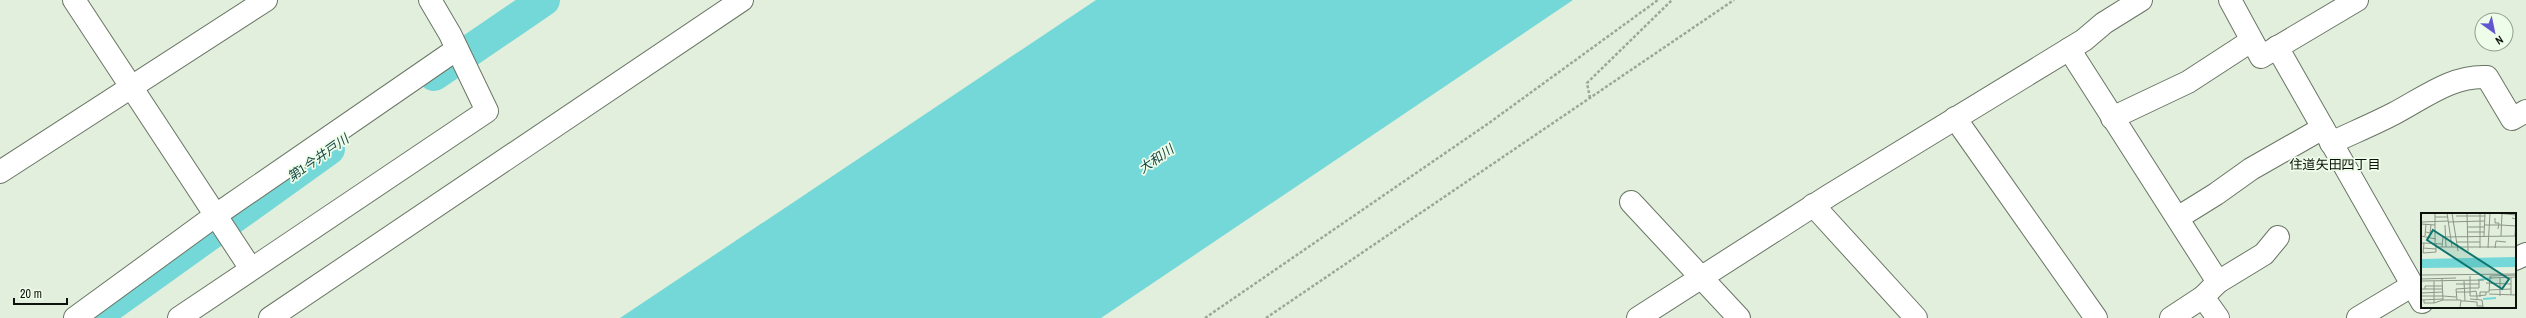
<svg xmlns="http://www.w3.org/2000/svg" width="2526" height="318" viewBox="0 0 2526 318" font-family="'Archivo Narrow','Noto Sans JP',sans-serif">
<rect width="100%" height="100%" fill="#e1efdc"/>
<!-- water -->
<polygon fill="#74d8d8" points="1096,0 1573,0 1101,318 620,318"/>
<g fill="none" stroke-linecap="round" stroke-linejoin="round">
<!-- river -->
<g stroke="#74d8d8" stroke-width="32">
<polyline points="434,75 544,0"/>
<polyline points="100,313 329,149"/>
</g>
<defs>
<g id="minor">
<polyline points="74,0 251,269"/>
<polyline points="2230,0 2261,57 2357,0"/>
<polyline points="2277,47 2422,302"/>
<polyline points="2069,49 2218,282 2203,297 2171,318"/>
<polyline points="1955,118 2096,318"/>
<polyline points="2112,118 2188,82 2251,41"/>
<path d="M2331,143C2352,133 2374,124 2395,113C2425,97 2453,75 2487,77L2512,119L2526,111"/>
<polyline points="0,172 266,0"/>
<polyline points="1631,202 1739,318"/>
<polyline points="1813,205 1916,318"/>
<polyline points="2179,217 2216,194 2251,169 2323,128"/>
<polyline points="2515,259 2526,254"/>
<polyline points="2218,282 2264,254 2278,237"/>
<polyline points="2203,297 2218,318"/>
<polyline points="75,318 216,215 457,49"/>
<polyline points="179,318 487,111 450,34 430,0"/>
<polyline points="270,318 742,0"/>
<polyline points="1638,318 1830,195 2084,40 2104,23 2141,0"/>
<polyline points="2358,318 2413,285"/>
</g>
</defs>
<!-- minor casing -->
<use href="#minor" stroke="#6a7665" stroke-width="24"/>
<!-- path -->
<g stroke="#9ca798" stroke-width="2.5" stroke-dasharray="3 2" stroke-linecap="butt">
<polyline points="1590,98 1587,83 1672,0"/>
<polyline points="1205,318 1489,123 1658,0"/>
<polyline points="1266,318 1734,0"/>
</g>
<!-- minor -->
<use href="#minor" stroke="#fff" stroke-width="22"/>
</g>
<g text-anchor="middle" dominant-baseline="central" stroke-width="3.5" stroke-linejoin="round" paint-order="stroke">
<!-- water labels -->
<g font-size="13" font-style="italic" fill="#164545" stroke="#eefde9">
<text transform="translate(318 158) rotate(-35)">第1今井戸川</text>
<text transform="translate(1156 159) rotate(-35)">大和川</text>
</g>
<!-- neighbourhood labels -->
<g font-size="13" fill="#0c110b" stroke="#eefde9">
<text x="2335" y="164">住道矢田四丁目</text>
</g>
</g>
<!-- overview -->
<g transform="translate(2421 213)">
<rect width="95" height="95" fill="#e1efdc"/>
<path d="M95,44V54L0,55V46Z" fill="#74d8d8"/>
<path fill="none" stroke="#74d8d8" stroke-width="2" d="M57,67L71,65M62,86L75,85"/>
<path fill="none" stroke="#8c9688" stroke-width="1" d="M14,0V30M26,0L31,34M31,0L37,38M46,0L47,38M59,0V35M75,0L95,2M35,3H64M14,4H27M74,5V10H78L77,16M91,5L95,6L94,23M0,9L27,8M27,9L63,8M0,11L14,12M24,12L25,34M63,12H80M80,12L95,13M46,14H63M5,19L9,20L10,12M46,19H63M0,23L15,26M4,23L5,11M63,23L64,0M80,23L81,0M35,29H59M0,30H3L2,40L15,39V31M3,30L21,31M15,34H95M21,34L22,24L95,23M2,35L15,36M67,35L69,0M74,35L75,28L85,29M0,62L95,61M49,63V75H58V67M21,65L22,87H36L35,76L49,75V79L55,78L56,83L65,82V79M69,65L95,64M79,65V83M0,66L35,65M0,68L63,67M65,70L90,71M35,71H58M22,73H13V90L22,87M0,76H4V73H13V68M4,76H22M68,77L90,76M35,79H49V83H56V86M0,80L22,79M68,81L95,82M90,82V64M0,83H22M22,83L35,84M59,84V79H68L69,63L95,62M49,86L61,87L62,94M0,87L22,86M3,87V90H13M36,87H40L39,95M40,88H44L43,68M44,88L56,89V93H62"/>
<path fill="#0f766e" fill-opacity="0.15" stroke="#0f766e" stroke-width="2" d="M12,17L88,66L81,76L6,27Z"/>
<rect width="95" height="95" fill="none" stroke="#0c110b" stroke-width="2"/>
</g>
<!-- north arrow -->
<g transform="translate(2494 32) rotate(147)"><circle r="19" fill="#eefde9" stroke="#949f90"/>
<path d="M0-3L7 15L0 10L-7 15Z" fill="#6156cf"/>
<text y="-6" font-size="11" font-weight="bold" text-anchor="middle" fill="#0c110b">N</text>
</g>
<!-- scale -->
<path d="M14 298v6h53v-6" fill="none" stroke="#0c110b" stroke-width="2"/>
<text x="20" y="298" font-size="12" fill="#0c110b" stroke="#eefde9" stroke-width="3" paint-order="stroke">20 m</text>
</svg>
